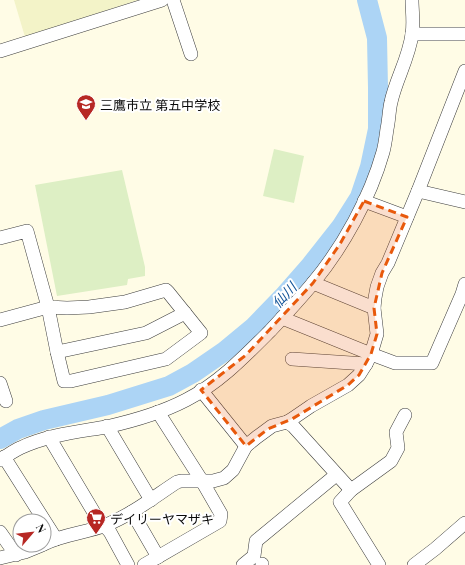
<svg xmlns="http://www.w3.org/2000/svg" width="465" height="565" viewBox="0 0 465 565" font-family="'Playfair Display','Noto Sans JP',serif">
<rect width="100%" height="100%" fill="#fffce6"/>
<!-- farmland -->
<polygon fill="#f3f3c8" points="14,0 138,0 25,37"/>
<!-- pitch -->
<g fill="#ddefc4">
<polygon points="274,149 304,156 294,203 263,196"/>
<polygon points="122,170 145,267 145,276 128,279 127,285 57,296 35,185"/>
</g>
<g fill="none" stroke-linecap="round" stroke-linejoin="round">
<!-- river -->
<polyline stroke="#acd4f5" stroke-width="20" points="0,439 18,429 44,420 108,405 169,386 193,373 225,351 254,327 283,297 311,265 341,227 360,197 370,167 378,129 378,88 377,38 367,0"/>
<defs>
<g id="minor">
<polyline points="173,0 191,54"/>
<polyline points="412,34 465,34"/>
<polyline points="0,51 162,0"/>
<polyline points="418,191 465,202"/>
<polyline points="364,201 407,217"/>
<polyline points="0,238 27,231 48,307 57,352 64,381 71,381 166,359 201,333 168,292 166,290 125,302 89,307 67,308 48,307 0,320"/>
<polyline points="313,283 374,308"/>
<polyline points="282,318 371,354 395,363 432,363 462,294 465,284"/>
<polyline points="57,352 146,333 185,313"/>
<polyline points="292,359 366,364"/>
<polyline points="0,383 6,401"/>
<polyline points="201,390 246,446"/>
<polyline points="287,422 293,426 351,490"/>
<polyline points="107,426 151,500"/>
<polyline points="49,437 96,516 110,532 128,565"/>
<polyline points="4,457 56,539"/>
<path d="M0,460C7,456 13,451 20,448C47,435 77,432 106,427C133,421 161,413 186,400C219,383 244,357 270,331C284,316 299,300 313,283C343,247 370,198 383,152C385,145 386,136 387,129C389,120 389,110 391,102C396,79 409,58 412,34C414,23 412,11 412,0"/>
<polyline points="132,512 158,557"/>
<polyline points="0,532 16,555"/>
<path d="M44,544C63,534 86,533 106,525C131,515 154,497 177,482L181,481H213L224,478L233,470L246,446L257,437L272,426L287,422L292,419L311,406L348,385L359,375L366,364L371,354L377,334L374,308L375,298L377,287L382,273L388,263L418,191L465,71"/>
<polyline points="0,558 25,552 42,545"/>
<polyline points="262,564 262,565"/>
<polyline points="144,565 220,521 221,514 202,481 158,412"/>
<polyline points="243,565 254,556 256,541 336,475"/>
<polyline points="379,565 340,502 351,490 391,461 398,448 396,432 405,415"/>
<polyline points="414,565 435,549 465,523"/>
</g>
</defs>
<!-- minor casing -->
<use href="#minor" stroke="#3d3d3d" stroke-width="14"/>
<!-- minor -->
<use href="#minor" stroke="#fff" stroke-width="13"/>
</g>
<!-- marked area -->
<path fill="#e8590c" fill-opacity="0.2" stroke="#e8590c" stroke-width="3" stroke-dasharray="8 5" stroke-linejoin="round" d="M364,201L407,217L382,273L374,308L377,334L371,354L359,375L348,385L292,419L268,429L246,446L201,390L246,355L313,283L340,244Z"/>
<!-- icons -->
<defs>
<symbol id="school-pin" viewBox="-11 -11 22 30"><path d="M0 17L-7.5 6A9.5 9.5 0 1 1 7.5 6Z" fill="#b72824" stroke="#fff"/><path d="M0-5L7-2L0 1L-7-2ZM-4 1L0 2.5L4 1V4Q0 6-4 4Z" fill="#fff"/></symbol>
<symbol id="supermarket-pin" viewBox="-11 -11 22 30"><path d="M0 17L-7.5 6A9.5 9.5 0 1 1 7.5 6Z" fill="#b72824" stroke="#fff"/><path d="M-6-5.5h2.5l.6 2H6L4.5 2H-2.5L-4.4-4H-6ZM-1.5 3.2a1.3 1.3 0 1 0 .1 0ZM3 3.2a1.3 1.3 0 1 0 .1 0Z" fill="#fff"/></symbol>
</defs>
<g fill-rule="evenodd">
<use href="#school-pin" x="75" y="93" width="22" height="30"/>
<use href="#supermarket-pin" x="85" y="507" width="22" height="30"/>
</g>
<g text-anchor="middle" dominant-baseline="central" stroke-width="4" stroke-linejoin="round" paint-order="stroke">
<!-- poi labels -->
<g font-size="13" fill="#0a0a0a" stroke="#fff" text-anchor="start">
<text x="100" y="104">三鷹市立 第五中学校</text>
<text x="110" y="518">デイリーヤマザキ</text>
</g>
<!-- water labels -->
<g font-size="14" font-style="italic" fill="#155699" stroke="#fff">
<text transform="translate(284 295) rotate(-47)">仙川</text>
</g>
</g>
<!-- north arrow -->
<g transform="translate(32 533) rotate(62)"><circle r="19" fill="#ffffff" stroke="#9d9d9d"/>
<path d="M0-3L7 15L0 10L-7 15Z" fill="#b72824"/>
<text y="-6" font-size="11" font-weight="bold" text-anchor="middle" fill="#0a0a0a">N</text>
</g>
</svg>
